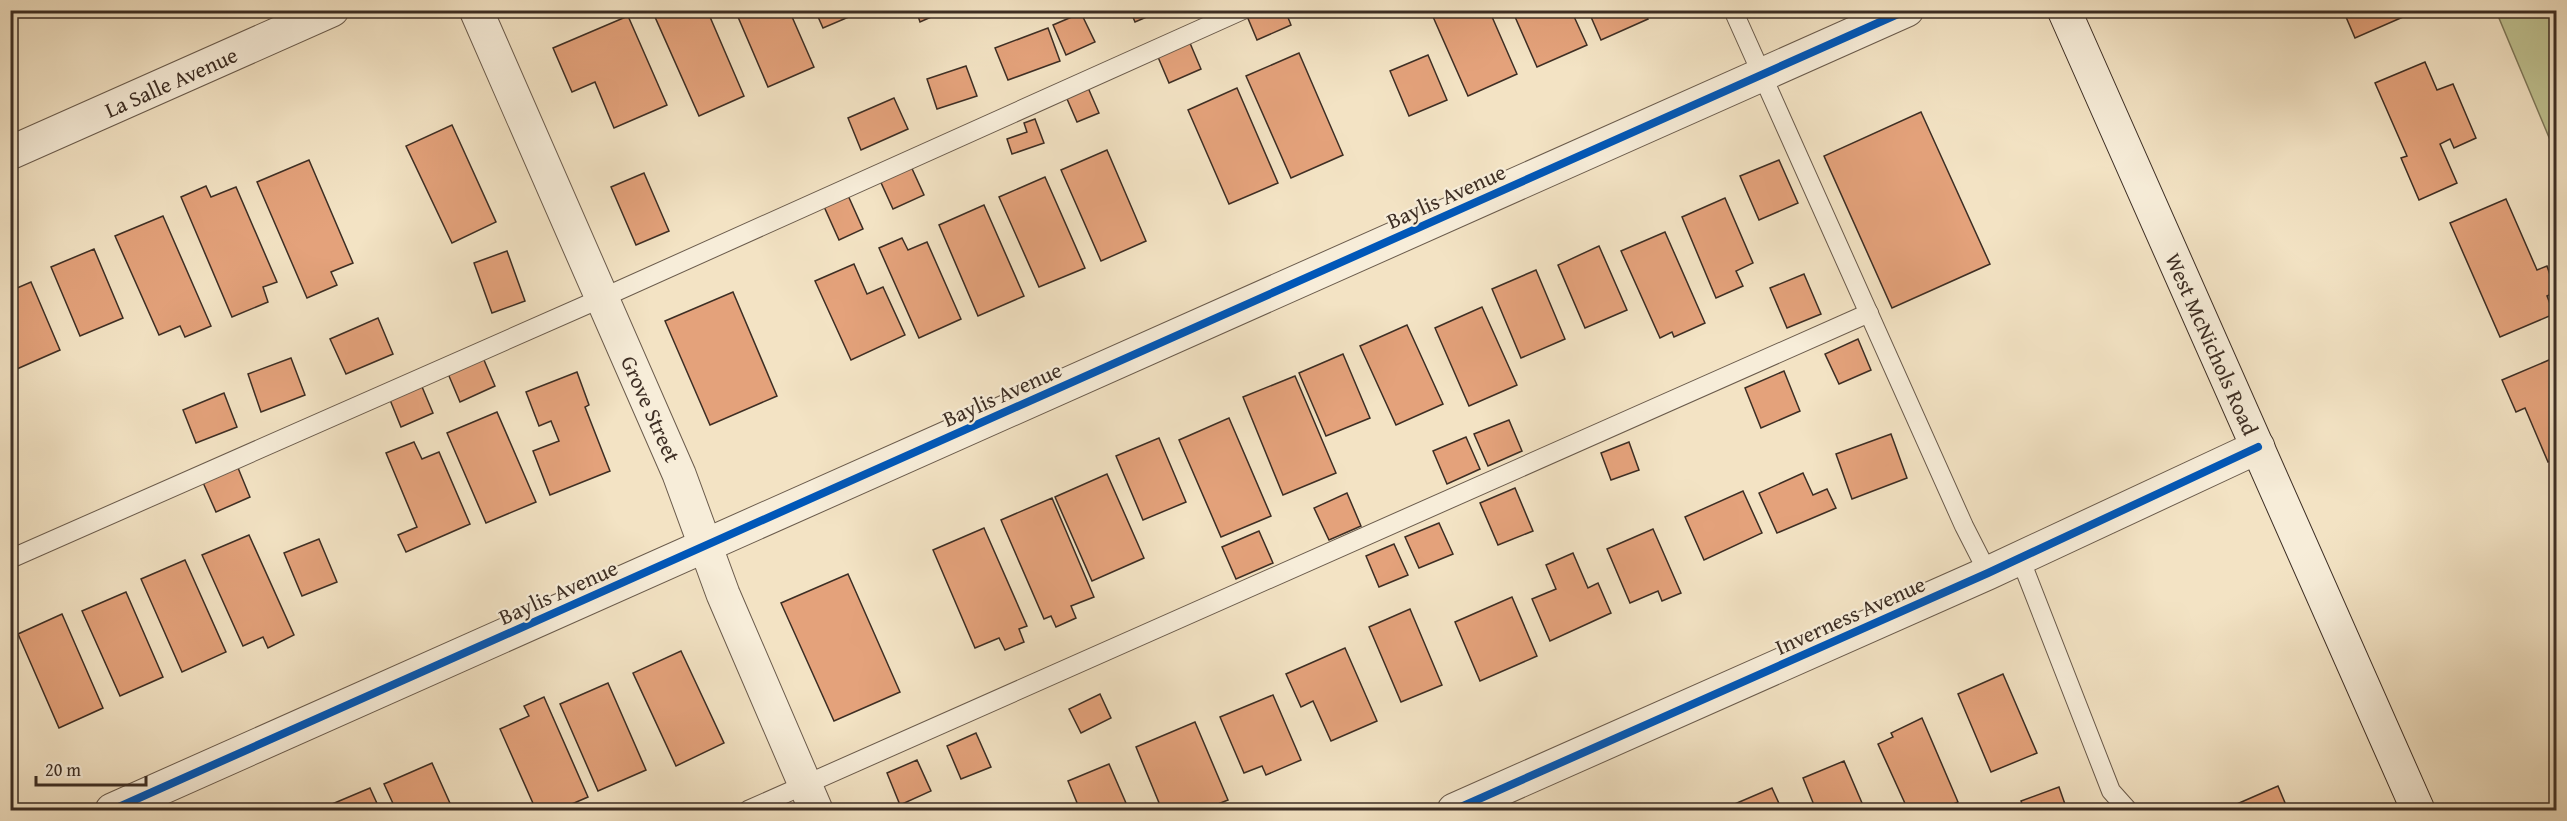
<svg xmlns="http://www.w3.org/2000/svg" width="2567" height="821" viewBox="0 0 2567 821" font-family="'Gentium Book Plus',serif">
<rect width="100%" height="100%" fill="#f3e3c4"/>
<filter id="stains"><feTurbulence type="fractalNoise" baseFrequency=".00333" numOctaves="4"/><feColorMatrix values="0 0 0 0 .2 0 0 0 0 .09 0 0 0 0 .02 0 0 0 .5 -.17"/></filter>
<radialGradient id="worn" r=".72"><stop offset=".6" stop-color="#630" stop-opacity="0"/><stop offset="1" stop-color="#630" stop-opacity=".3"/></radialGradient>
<!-- green -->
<polygon fill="#bfc291" stroke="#7e785a" stroke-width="1.5" points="2496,11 2556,11 2556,154"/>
<!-- building -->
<g fill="#e4a27b" stroke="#3d2e24" stroke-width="1.5">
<polygon points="670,10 707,10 744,96 699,116 655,17"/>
<polygon points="735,10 789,10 814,67 768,87"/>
<polygon points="815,10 865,10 823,28"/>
<polygon points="916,10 939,10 940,13 920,22"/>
<polygon points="1130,10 1163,10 1135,22"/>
<polygon points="1259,10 1285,10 1291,25 1257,40 1247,16"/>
<polygon points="1430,10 1489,10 1517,74 1468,96"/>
<polygon points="1512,10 1571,10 1587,45 1537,67"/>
<polygon points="1588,10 1644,10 1648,19 1601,40"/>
<polygon points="2343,10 2419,10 2355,38"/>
<polygon points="1081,13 1095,42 1066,55 1053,25"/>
<polygon points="628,16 667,105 614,128 595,82 572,92 553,48"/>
<polygon points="1048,28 1060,61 1008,80 995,48"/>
<polygon points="1187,36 1201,69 1169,83 1155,50"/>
<polygon points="1299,53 1343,155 1291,178 1246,76"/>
<polygon points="1428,55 1447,100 1409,116 1390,71"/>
<polygon points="2425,62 2437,90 2453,84 2476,138 2454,148 2450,139 2440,144 2457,183 2419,200 2401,158 2407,156 2375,83"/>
<polygon points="966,66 977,96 937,109 927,79"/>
<polygon points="1086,83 1099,113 1077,122 1064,92"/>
<polygon points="1237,88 1278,183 1229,204 1188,110"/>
<polygon points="894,98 908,129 861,150 848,118"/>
<polygon points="1921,112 1990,264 1892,308 1824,156"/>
<polygon points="1035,119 1044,143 1012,154 1007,139 1027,132 1024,123"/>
<polygon points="452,125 496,222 452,243 406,146"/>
<polygon points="1107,150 1146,241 1101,261 1061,170"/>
<polygon points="309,160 353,263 331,272 337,285 307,298 257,182"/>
<polygon points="1779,160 1798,203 1759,220 1740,176"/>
<polygon points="909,162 924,195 893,209 878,176"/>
<polygon points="644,173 669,231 636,245 611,187"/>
<polygon points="1045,177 1085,268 1039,287 999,197"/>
<polygon points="206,186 211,197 236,187 277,282 263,287 268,302 232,317 181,197"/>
<polygon points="846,191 863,229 839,240 822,202"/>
<polygon points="1725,198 1753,263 1736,271 1743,286 1716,298 1682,217"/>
<polygon points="2506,199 2537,270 2547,266 2556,292 2547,296 2554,314 2500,337 2450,223"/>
<polygon points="984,205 1024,296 978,316 939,225"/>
<polygon points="163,216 211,326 185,337 180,326 159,335 115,236"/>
<polygon points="1665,232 1705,323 1674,337 1672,332 1660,338 1621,251"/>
<polygon points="902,238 908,250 927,242 961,319 919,338 879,248"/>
<polygon points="1599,246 1627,310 1585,328 1558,265"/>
<polygon points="94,249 123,318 80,336 51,267"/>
<polygon points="507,251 525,301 492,313 474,263"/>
<polygon points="854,264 867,294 883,287 905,335 851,360 815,281"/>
<polygon points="1536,270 1565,339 1521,358 1492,289"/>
<polygon points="1804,274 1821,314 1787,328 1770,288"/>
<polygon points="31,282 60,350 10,372 10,291"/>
<polygon points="733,292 777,396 710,425 665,321"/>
<polygon points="1482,307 1517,385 1469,406 1435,328"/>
<polygon points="378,318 393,354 346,374 330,339"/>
<polygon points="1407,325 1443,404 1396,425 1360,346"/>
<polygon points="1858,339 1871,370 1839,384 1825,354"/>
<polygon points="481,353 495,386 460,402 446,369"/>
<polygon points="1343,354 1370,418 1326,436 1299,373"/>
<polygon points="2556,357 2556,458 2548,462 2525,408 2516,412 2502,380"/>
<polygon points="291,358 305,395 261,412 248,374"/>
<polygon points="1784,371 1800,411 1761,428 1745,388"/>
<polygon points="577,372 589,405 585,407 610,471 550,495 533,451 559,441 551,421 539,426 526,392"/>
<polygon points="1295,376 1336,473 1283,495 1243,397"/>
<polygon points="420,382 433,413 401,427 388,395"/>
<polygon points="224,393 237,427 196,443 183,410"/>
<polygon points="497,412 536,502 486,523 447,433"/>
<polygon points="1229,418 1271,516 1221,537 1179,440"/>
<polygon points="1509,420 1522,451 1488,466 1474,434"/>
<polygon points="1891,434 1907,478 1852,499 1836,454"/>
<polygon points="1466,437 1480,469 1447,484 1433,451"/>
<polygon points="1159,438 1186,502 1143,520 1116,456"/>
<polygon points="414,442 422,459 439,452 470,524 406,552 398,535 417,527 386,453"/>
<polygon points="1629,442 1639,470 1611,480 1601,453"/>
<polygon points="236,463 250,497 216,512 201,478"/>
<polygon points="1803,473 1813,495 1827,489 1836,508 1777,533 1759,493"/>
<polygon points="1107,474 1144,558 1092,581 1055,497"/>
<polygon points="1515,488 1533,531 1498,545 1480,503"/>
<polygon points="1743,491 1762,533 1704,560 1685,517"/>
<polygon points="1347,493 1361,526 1329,540 1314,508"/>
<polygon points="1052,498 1094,597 1071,606 1076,618 1056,627 1051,616 1044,619 1001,520"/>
<polygon points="1439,523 1453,554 1419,568 1405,537"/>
<polygon points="984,528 1027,626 1019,629 1024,642 1005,650 999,638 975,648 933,550"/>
<polygon points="1653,529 1681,593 1662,601 1658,591 1630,603 1607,549"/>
<polygon points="1259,531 1273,563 1236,579 1222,547"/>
<polygon points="249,535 294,635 268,648 263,637 243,646 202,555"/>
<polygon points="319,539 337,582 302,596 284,553"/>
<polygon points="1394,544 1408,575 1379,587 1366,556"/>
<polygon points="1573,553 1588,588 1598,583 1611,613 1550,641 1532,599 1556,589 1546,565"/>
<polygon points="185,560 226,652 182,672 141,579"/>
<polygon points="848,574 900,692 834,721 781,603"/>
<polygon points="126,592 163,677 120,696 82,611"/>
<polygon points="1512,597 1537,656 1480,681 1455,622"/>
<polygon points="1410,609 1442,685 1401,702 1369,627"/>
<polygon points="62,614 103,708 59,728 18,634"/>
<polygon points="1345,648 1377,721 1331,741 1313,701 1301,707 1286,674"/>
<polygon points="681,651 724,743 676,766 633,673"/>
<polygon points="2003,674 2037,753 1991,772 1958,694"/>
<polygon points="608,683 646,770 598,791 560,704"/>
<polygon points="1100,694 1111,718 1081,733 1069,709"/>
<polygon points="1273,695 1301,760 1266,775 1262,766 1244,773 1220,717"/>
<polygon points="544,697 588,797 558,810 536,810 500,729 529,716 524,706"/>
<polygon points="1922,718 1958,802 1940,810 1908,810 1878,744 1893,737 1891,733"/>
<polygon points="1195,722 1228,800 1203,810 1183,810 1181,806 1172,810 1162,810 1136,747"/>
<polygon points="976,733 991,767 961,779 947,746"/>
<polygon points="917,760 931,791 900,805 887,773"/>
<polygon points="1844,761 1865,810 1816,810 1803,778"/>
<polygon points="432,763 453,810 396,810 384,784"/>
<polygon points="1109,764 1129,810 1080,810 1068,781"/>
<polygon points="2278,786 2288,810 2231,810 2230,807"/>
<polygon points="2059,787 2067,810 2024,810 2021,801"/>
<polygon points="370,788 380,810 326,810 325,807"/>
<polygon points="1772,788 1782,810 1731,810 1730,806"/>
</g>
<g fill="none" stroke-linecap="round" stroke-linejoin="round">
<defs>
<g id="lane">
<polyline points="1733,10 1964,526 1988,573"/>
<polyline points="2020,558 2111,791 2128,810"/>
<polyline points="10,559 602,298 1243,10"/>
<polyline points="748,810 1869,313"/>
</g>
<g id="street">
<polyline points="476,10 679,474 723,594 816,810"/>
<polyline points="10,153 332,10"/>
<polyline points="112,810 1907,10"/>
<polyline points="1454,810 1988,573 2258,447"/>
</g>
<polyline id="secondary" points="2064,10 2418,810"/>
</defs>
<!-- lane casing -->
<use href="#lane" stroke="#6a5b4c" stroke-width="20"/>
<!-- street casing -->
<use href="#street" stroke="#6a5b4c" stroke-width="35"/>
<!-- secondary casing -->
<use href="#secondary" stroke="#3d2e24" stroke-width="35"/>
<!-- lane -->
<use href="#lane" stroke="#f7edd9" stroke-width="18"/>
<!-- street -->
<use href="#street" stroke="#f7edd9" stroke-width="33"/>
<!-- secondary -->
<use href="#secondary" stroke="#f7edd9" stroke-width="33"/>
<defs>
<g id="cycleway">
<polyline points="112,810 1907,10"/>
<polyline points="1454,810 1988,573 2258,447"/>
</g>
</defs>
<!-- cycleway casing -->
<use href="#cycleway" stroke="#f7edd9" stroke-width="11"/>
<!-- cycleway -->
<use href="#cycleway" stroke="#0057b8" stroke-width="8"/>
</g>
<g text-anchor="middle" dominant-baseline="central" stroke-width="4.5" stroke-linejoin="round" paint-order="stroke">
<!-- street labels -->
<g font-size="22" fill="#3d2e24" stroke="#f7edd9">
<text transform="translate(171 82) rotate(-24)">La Salle Avenue</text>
<text transform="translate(1446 196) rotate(-24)">Baylis Avenue</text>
<text transform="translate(2212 344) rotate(66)">West McNichols Road</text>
<text transform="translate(1002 394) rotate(-24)">Baylis Avenue</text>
<text transform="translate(651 409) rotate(66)">Grove Street</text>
<text transform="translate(558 592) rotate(-24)">Baylis Avenue</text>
<text transform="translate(1850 615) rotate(-24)">Inverness Avenue</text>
</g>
</g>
<!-- margin -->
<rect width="2567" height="821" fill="none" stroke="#f3e3c4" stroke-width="36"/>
<rect x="12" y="12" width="2543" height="797" fill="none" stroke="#3d2e24" stroke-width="3"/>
<rect x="18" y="18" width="2531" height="785" fill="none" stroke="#3d2e24" stroke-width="1.5"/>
<!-- scale -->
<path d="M36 776v9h110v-9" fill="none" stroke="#3d2e24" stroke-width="3"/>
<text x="45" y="776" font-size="18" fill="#3d2e24" stroke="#f7edd9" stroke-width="4.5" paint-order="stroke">20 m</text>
<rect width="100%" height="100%" filter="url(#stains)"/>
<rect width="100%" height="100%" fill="url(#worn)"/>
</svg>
